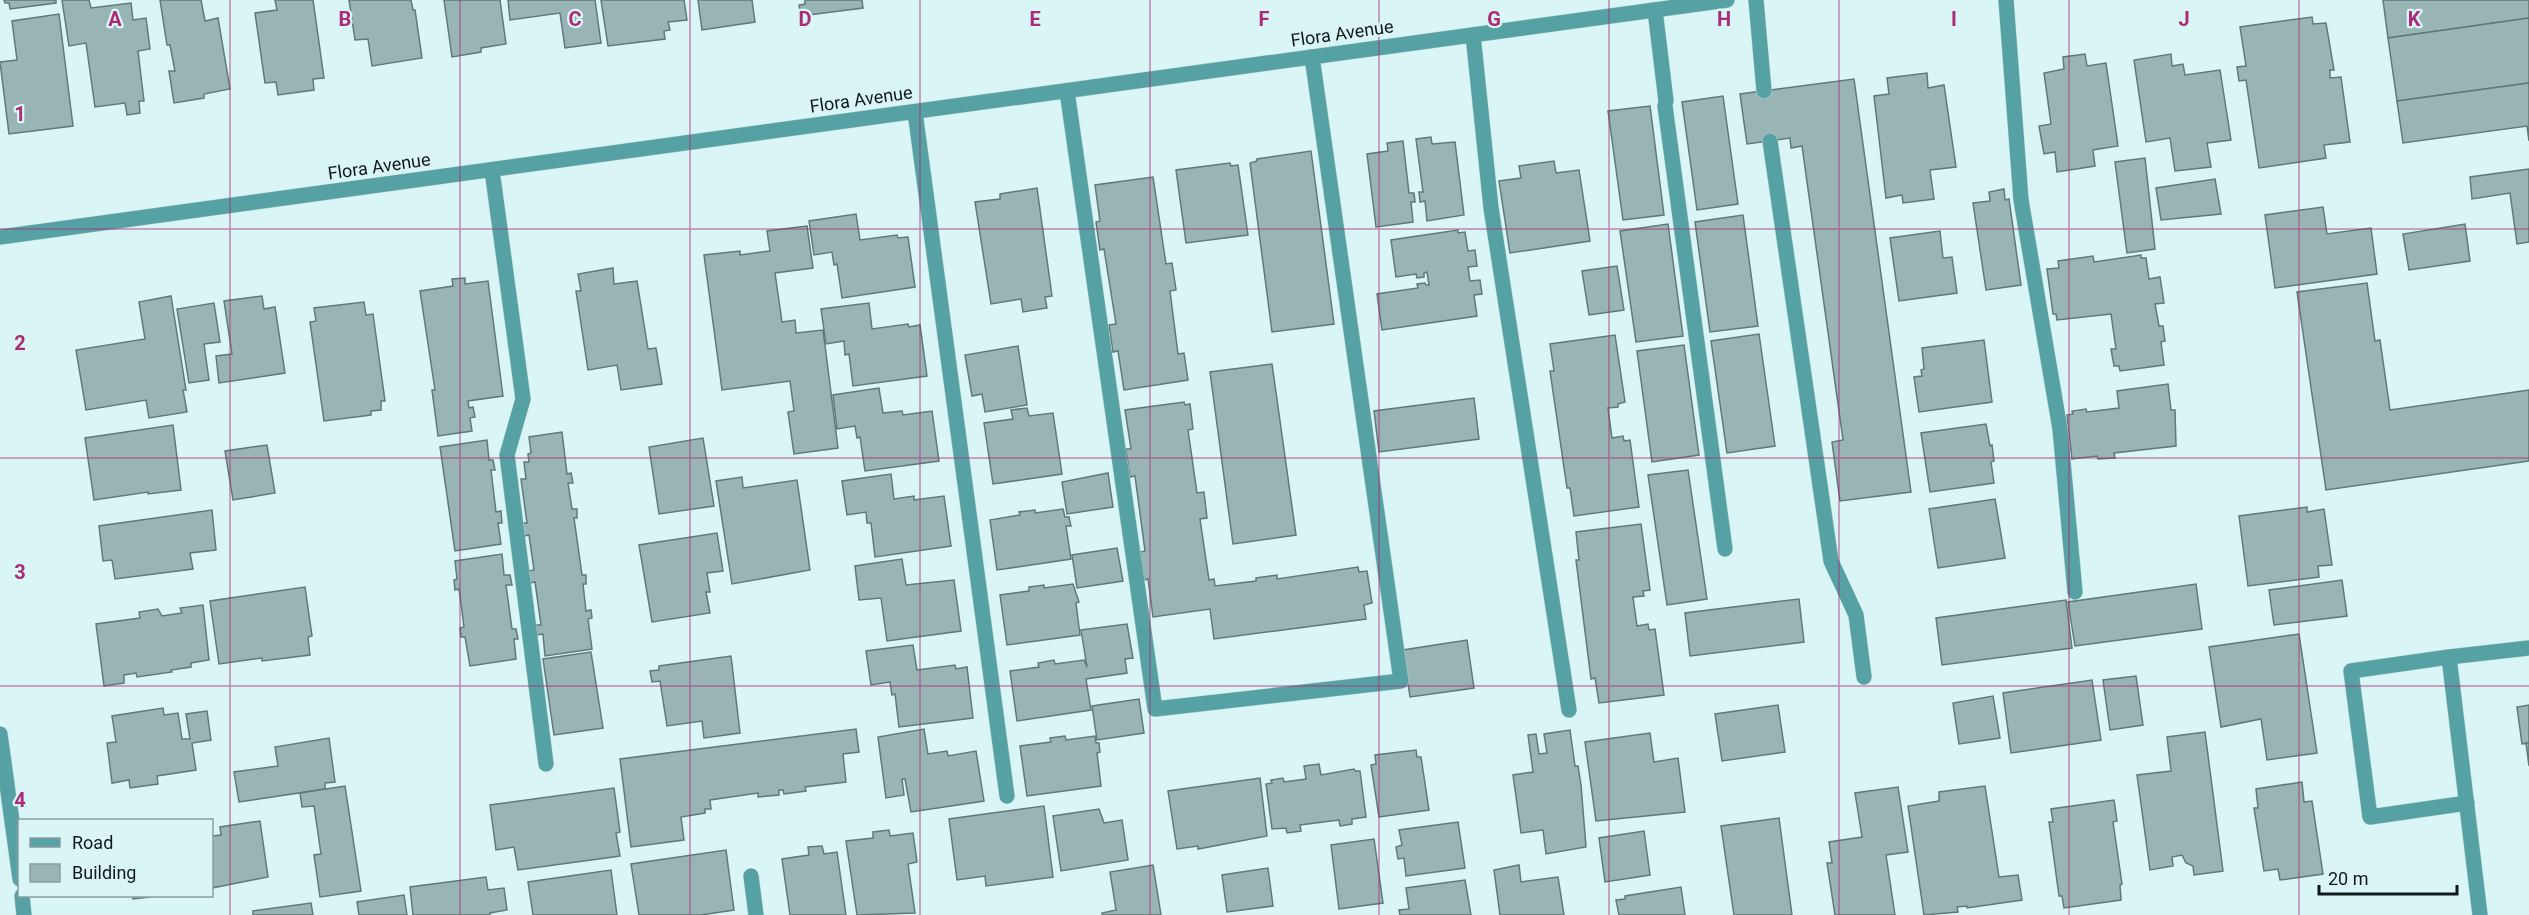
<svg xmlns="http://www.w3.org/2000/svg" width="2529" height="915" viewBox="0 0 2529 915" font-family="Roboto,sans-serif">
<rect width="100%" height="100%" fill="#d9f5f5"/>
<!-- building -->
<g fill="#99b4b5" stroke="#60797a" stroke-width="1.5">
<polygon points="4,0 56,0 56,3 10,9 9,3 5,3"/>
<polygon points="62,0 89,0 91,8 131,3 133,20 146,18 150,49 138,51 144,101 139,101 140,113 127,115 125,103 95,107 86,43 69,46"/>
<polygon points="160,0 201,0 205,21 218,18 230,89 204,94 204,98 174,103 169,71 175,71 170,45 167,45"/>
<polygon points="275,0 313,0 324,78 313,79 314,90 278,95 276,82 265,83 255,13 277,10"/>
<polygon points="349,0 411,0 413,10 415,10 422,58 372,66 368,39 355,40"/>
<polygon points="444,0 500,0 506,44 481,48 481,52 452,57"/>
<polygon points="508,0 595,0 601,43 565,48 560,13 510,20"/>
<polygon points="601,0 684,0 687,20 668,22 670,30 664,31 665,39 608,46"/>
<polygon points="698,0 752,0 755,22 702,30"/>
<polygon points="805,0 862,0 863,8 801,16 799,5 805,4"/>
<polygon points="2383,0 2529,0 2529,18 2388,38"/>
<polygon points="59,14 73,126 9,134 0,62 17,60 12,21"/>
<polygon points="2312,17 2313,24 2326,23 2334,70 2330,70 2330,78 2341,77 2350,142 2324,145 2326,158 2259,168 2246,80 2239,81 2237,67 2246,66 2240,27"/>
<polygon points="2529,18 2529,83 2397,101 2388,38"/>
<polygon points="2085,54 2087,66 2106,63 2118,146 2093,150 2095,166 2057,172 2055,152 2044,154 2039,126 2051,124 2044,73 2064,69 2063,57"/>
<polygon points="2171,54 2172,66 2183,64 2185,75 2220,70 2231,140 2207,143 2211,167 2175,171 2170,138 2146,142 2134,60"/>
<polygon points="1927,73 1928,88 1944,85 1956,167 1930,170 1934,199 1903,203 1902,195 1886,198 1874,96 1889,94 1887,78"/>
<polygon points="1854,79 1911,492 1840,501 1832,442 1843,440 1802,146 1791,148 1790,138 1747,144 1740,94"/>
<polygon points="2529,83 2529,141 2527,126 2403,143 2397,101"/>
<polygon points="1723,96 1738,204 1697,210 1682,102"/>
<polygon points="1650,106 1664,215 1623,220 1608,111"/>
<polygon points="1431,137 1432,144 1455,142 1464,215 1427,221 1425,201 1420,202 1419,192 1423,192 1416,139"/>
<polygon points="1403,141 1409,193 1414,193 1415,202 1411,202 1413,222 1376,227 1367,154 1388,151 1387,143"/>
<polygon points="1311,151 1334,324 1272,332 1250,163 1257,161 1257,159"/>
<polygon points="2145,158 2155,249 2127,253 2115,162"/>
<polygon points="1554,161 1556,173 1579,170 1590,241 1510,253 1499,181 1521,178 1519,166"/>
<polygon points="1230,163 1231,166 1238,165 1248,235 1186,243 1176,170"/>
<polygon points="2529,169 2529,242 2517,244 2510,193 2472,199 2470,177"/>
<polygon points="1153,177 1166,264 1172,263 1176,290 1170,291 1178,354 1184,353 1188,380 1124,390 1118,351 1113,352 1109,325 1116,324 1104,249 1100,250 1096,222 1100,221 1095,185"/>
<polygon points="2215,179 2221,214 2161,220 2156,188"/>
<polygon points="1037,188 1052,296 1045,297 1047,308 1023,312 1021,299 991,304 975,202 1000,199 1000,194"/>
<polygon points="2004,189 2005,200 2009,199 2021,285 1986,290 1973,203 1990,201 1989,192"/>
<polygon points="2323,207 2327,234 2371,228 2377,274 2275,288 2265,215"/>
<polygon points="856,214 860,240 897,235 898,238 908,237 915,287 842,298 837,264 834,265 832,252 814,255 809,221"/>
<polygon points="1743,215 1758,326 1710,332 1695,222"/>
<polygon points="1668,224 1683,336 1636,342 1620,231"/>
<polygon points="2465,224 2470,261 2409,270 2403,234"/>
<polygon points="807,226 813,268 775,273 782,322 795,320 796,333 823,330 838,448 794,454 788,412 794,411 790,381 722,390 704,255 740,251 740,255 770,251 767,231"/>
<polygon points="1458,230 1458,233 1465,232 1468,251 1475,250 1477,266 1468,267 1470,281 1480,280 1482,294 1474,295 1477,316 1382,330 1377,294 1418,288 1417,284 1425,283 1426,285 1429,285 1427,272 1424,273 1424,277 1417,278 1416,274 1396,277 1391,240"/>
<polygon points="1940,231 1943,258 1952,257 1957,293 1899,301 1890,238"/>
<polygon points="2141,255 2141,258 2146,258 2149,279 2160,277 2164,303 2155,304 2159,326 2163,326 2165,341 2161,342 2164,365 2120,371 2119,366 2114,366 2111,349 2116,349 2111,314 2057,320 2056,314 2053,314 2047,269 2059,268 2058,261 2093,256 2094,262"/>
<polygon points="1617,266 1624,310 1589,315 1582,271"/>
<polygon points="613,268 614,284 637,281 648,349 656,348 662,384 621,390 617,365 588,370 576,291 581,291 578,274"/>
<polygon points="465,278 465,284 488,281 503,396 468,401 469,408 473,407 475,417 470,418 472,431 438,436 432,390 435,390 420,291 453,286 452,279"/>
<polygon points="2367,283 2375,341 2380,340 2390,410 2529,390 2529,461 2326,490 2297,292"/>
<polygon points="171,296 186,390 183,390 187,412 149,418 146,400 86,410 76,350 145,339 139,302"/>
<polygon points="262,296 264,309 275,307 285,373 219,383 216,356 232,354 224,301"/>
<polygon points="364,302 366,315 373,314 385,401 381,401 381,410 371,411 371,415 324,421 310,322 316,321 314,308"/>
<polygon points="214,303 220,342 204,344 209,380 189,383 177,309"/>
<polygon points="869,303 872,329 908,324 909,327 920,325 927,376 853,386 849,354 845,355 844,341 826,344 821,309"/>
<polygon points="1759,334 1775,446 1727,453 1711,341"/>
<polygon points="1615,335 1625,402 1618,404 1618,407 1608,408 1612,438 1623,436 1624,441 1630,440 1639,507 1574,516 1570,488 1567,488 1550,371 1554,371 1550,344"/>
<polygon points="1984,340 1992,402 1919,412 1914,377 1922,376 1921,370 1924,369 1922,348"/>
<polygon points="1684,345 1699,455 1652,462 1637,351"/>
<polygon points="1018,346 1027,405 985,412 982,394 972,396 965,355"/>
<polygon points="1272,364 1296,535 1233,544 1210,372"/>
<polygon points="2168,384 2171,410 2175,410 2176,446 2114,453 2115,458 2098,459 2097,456 2072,459 2067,415 2073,414 2072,411 2086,409 2087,412 2119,408 2117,391"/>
<polygon points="879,388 883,413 902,411 903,415 932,411 939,461 865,471 860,437 857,438 855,426 837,429 833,395"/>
<polygon points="1474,398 1479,439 1379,452 1374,411"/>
<polygon points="1184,402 1185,405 1190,404 1193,429 1188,430 1197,493 1204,492 1207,518 1200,519 1209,580 1214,579 1215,586 1256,581 1256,578 1277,575 1277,579 1358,567 1359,572 1367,571 1372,603 1364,605 1366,619 1214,639 1210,609 1153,617 1148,579 1144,580 1140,552 1145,551 1135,476 1130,477 1126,449 1131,449 1125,410"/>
<polygon points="1027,408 1029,416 1053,413 1062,474 993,484 984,423 1013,419 1011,410"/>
<polygon points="1986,424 1990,446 1992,445 1994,461 1991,462 1994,483 1930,492 1921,433"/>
<polygon points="173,425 181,490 148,494 148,492 94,500 85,438"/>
<polygon points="562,432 567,474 571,473 573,483 568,483 572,509 577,509 577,518 574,518 582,575 586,575 586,584 583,584 586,611 591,610 592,618 588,619 592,649 545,656 543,634 537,635 536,625 541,625 535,582 530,583 528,571 534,570 529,535 524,536 522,523 527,523 521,479 526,479 524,462 529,462 528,454 531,453 529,437"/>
<polygon points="703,438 714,506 659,514 649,447"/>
<polygon points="487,440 489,460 493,460 495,470 491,470 496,512 501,511 502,523 498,523 501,544 455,551 440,447"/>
<polygon points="267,445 275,493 233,500 225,451"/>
<polygon points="1688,470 1707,599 1667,605 1648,475"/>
<polygon points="1108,473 1113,507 1067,514 1062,482"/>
<polygon points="891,474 894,499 914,496 914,500 944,496 951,546 875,557 871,523 867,523 866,512 847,515 842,481"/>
<polygon points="742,477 743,488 797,480 810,570 732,584 716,481"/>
<polygon points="1995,499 2005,558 1938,568 1929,509"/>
<polygon points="2307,507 2307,512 2324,509 2332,565 2318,566 2319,577 2248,586 2239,516"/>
<polygon points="1063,509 1065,517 1069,517 1071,526 1066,526 1071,559 997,570 990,520 1020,515 1019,512 1035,510 1035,513"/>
<polygon points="212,510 216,550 190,553 193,569 115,579 112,560 103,561 99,526"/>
<polygon points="1641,524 1650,590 1643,591 1644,596 1633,597 1637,626 1648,624 1649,630 1655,629 1664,695 1599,703 1595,678 1591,679 1576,560 1579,560 1576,532"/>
<polygon points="717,533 723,571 707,573 710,592 706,592 710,613 652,622 639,545"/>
<polygon points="1117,548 1123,581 1077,588 1072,555"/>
<polygon points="502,554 504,575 510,575 512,585 506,585 512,629 516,629 518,639 514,639 516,659 470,666 465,637 461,637 460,628 464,627 459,589 455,590 454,580 457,579 455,561"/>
<polygon points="902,559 906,585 954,580 961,631 887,641 881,598 859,600 855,566"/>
<polygon points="2342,580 2347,616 2274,625 2269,590"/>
<polygon points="1073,584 1079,602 1076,603 1080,635 1007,645 1000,595 1029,591 1029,587 1044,585 1044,588"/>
<polygon points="2196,584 2202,629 2075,646 2068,602"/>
<polygon points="305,587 312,636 308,637 310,655 262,661 262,658 219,664 210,601"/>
<polygon points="1799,599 1804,642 1690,656 1685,613"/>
<polygon points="2066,600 2072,648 1942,665 1936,618"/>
<polygon points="203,605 209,660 191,663 191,667 171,670 172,672 137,677 136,673 124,675 124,683 104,686 96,624 140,618 139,612 158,609 162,616 182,613 180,608"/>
<polygon points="1127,624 1133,658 1125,659 1127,673 1086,679 1091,710 1017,721 1010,671 1039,667 1038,663 1054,660 1055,664 1084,660 1087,667 1081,630"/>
<polygon points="2299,634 2317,753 2267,760 2261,719 2221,727 2209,647"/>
<polygon points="1467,640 1474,688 1410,697 1403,650"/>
<polygon points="913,645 917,670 955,665 956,669 967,667 973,718 899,727 895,694 892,695 890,682 871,685 866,651"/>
<polygon points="591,652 603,728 554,735 543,659"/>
<polygon points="731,656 740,733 704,738 702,721 667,726 660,681 652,682 650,671 659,670 659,666"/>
<polygon points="2136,676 2143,725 2110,730 2103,680"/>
<polygon points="2092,680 2101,740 2011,753 2003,693"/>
<polygon points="1993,696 2000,738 1959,744 1953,703"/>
<polygon points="1139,699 1144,733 1097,740 1092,706"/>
<polygon points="1778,705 1785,752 1722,761 1715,714"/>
<polygon points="2529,705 2529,743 2522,744 2517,707"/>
<polygon points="163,708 164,715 178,713 182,739 190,739 186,714 207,711 211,740 192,743 196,770 157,776 158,784 130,788 129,780 112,783 107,743 116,742 112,716"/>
<polygon points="856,729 859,752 843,754 846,782 805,787 806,791 784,794 783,790 779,790 779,795 758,797 758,793 710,800 711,809 705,809 705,813 681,817 684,840 631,847 620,759"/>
<polygon points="924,729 928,754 947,751 948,756 976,751 984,801 911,812 905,779 902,779 904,795 886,798 878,737"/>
<polygon points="1570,730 1575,766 1578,766 1581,785 1586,847 1546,854 1543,830 1521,833 1513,775 1533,772 1528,735 1536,734 1539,754 1547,753 1544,734"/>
<polygon points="2205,732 2223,871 2194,875 2193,866 2186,863 2182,855 2172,857 2173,866 2150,870 2137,775 2171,771 2167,737"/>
<polygon points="1650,733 1654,762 1678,758 1685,812 1596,821 1585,742"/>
<polygon points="1065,736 1066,740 1095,736 1096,743 1099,743 1100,752 1097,753 1101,786 1027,796 1020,746 1051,742 1050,738"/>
<polygon points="329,738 335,782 325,783 325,789 239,802 234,772 278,766 275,747"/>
<polygon points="2526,743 2529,743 2529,766"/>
<polygon points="1416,750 1417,757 1421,757 1429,810 1379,817 1371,765 1376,764 1375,755"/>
<polygon points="1319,764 1321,775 1354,769 1355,771 1360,771 1366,817 1352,819 1352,824 1340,826 1339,820 1300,825 1301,831 1287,833 1286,828 1272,829 1266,784 1272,783 1271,780 1283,778 1284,782 1306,779 1304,766"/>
<polygon points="1260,778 1267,836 1198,849 1198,846 1177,849 1168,791"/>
<polygon points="2302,782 2304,802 2312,801 2323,874 2280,880 2278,869 2264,871 2254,808 2258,808 2256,789"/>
<polygon points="345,786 361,891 320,897 314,855 321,854 314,806 302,807 300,793"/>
<polygon points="1985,786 1999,877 2018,875 2022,900 1967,908 1967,906 1957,907 1958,912 1924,915 1908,806 1939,801 1939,792"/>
<polygon points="1898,787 1908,852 1886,855 1895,915 1835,915 1827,863 1832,863 1829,842 1862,837 1855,793"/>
<polygon points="614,788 620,832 616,833 620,856 518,870 514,847 496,850 490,805"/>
<polygon points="2114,800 2117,821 2113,822 2122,884 2120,885 2121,900 2064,908 2062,896 2059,896 2049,822 2053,822 2051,809"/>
<polygon points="1044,806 1053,877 986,886 985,876 957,880 949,819"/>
<polygon points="1099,809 1104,823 1122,820 1128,860 1061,871 1053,816"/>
<polygon points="1779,818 1792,915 1734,915 1721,826"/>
<polygon points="260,821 268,877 212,888 212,836 221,835 220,827"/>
<polygon points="1458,822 1465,868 1406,876 1404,858 1398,859 1396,847 1402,845 1399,830"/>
<polygon points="889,830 890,836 913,833 917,862 908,864 915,913 857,915 846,841 873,838 873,832"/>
<polygon points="1644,831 1650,875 1605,882 1599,838"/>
<polygon points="1374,839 1383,903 1339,909 1331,845"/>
<polygon points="822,846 824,854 837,852 846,915 790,915 782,859 809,855 808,847"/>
<polygon points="726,850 734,910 701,915 639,915 631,864"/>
<polygon points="1153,865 1161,915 1102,915 1102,913 1116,910 1110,872"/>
<polygon points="1519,865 1521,882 1558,877 1564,915 1500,915 1494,870"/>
<polygon points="1268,868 1273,906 1227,912 1222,875"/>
<polygon points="611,870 617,915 533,915 528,882"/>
<polygon points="486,877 488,890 504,888 507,910 490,913 490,915 413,915 410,887"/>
<polygon points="1465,880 1471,915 1400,915 1399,910 1409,909 1406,888"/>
<polygon points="1681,887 1685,915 1619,915 1616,900 1625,899 1625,896"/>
<polygon points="404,895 407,915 359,915 357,902"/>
<polygon points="132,896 158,896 133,899"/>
<polygon points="311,903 313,915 253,915 253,911"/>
</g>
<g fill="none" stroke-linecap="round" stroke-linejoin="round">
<defs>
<g id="service">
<polyline points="1756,0 1764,91"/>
<polyline points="2006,0 2021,200 2060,429 2075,592"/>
<polyline points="1655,10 1666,101"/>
<polyline points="1473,35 1491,208 1569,710"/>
<polyline points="1067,91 1155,709 1401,681 1312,57"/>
<polyline points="1665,106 1725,549"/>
<polyline points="915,112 1007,796"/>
<polyline points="1770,141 1831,561 1856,615 1864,677"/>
<polyline points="492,170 523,399 507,455 546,764"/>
<polyline points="2449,657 2351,671 2370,817 2467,803"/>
<polyline points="751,876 756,915"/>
<polyline points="2480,915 2449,657 2529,648"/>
</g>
<polyline id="minor" points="0,237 1727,0"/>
<g id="tertiary">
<polyline points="0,734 20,879"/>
<polyline points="22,896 24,915"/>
</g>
</defs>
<!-- service casing -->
<use href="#service" stroke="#b9d2d2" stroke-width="16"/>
<!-- minor casing -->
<use href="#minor" stroke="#b9d2d2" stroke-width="16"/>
<!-- tertiary casing -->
<use href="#tertiary" stroke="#b9d2d2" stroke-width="16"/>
<!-- service -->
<use href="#service" stroke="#55a1a4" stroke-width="15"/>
<!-- minor -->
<use href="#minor" stroke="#55a1a4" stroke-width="15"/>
<!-- tertiary -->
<use href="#tertiary" stroke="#55a1a4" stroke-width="15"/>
</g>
<!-- grid -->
<path fill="none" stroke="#ac2b78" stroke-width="1.5" stroke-opacity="0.55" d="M230,0V915M460,0V915M690,0V915M920,0V915M1150,0V915M1379,0V915M1609,0V915M1839,0V915M2069,0V915M2299,0V915M0,229H2529M0,458H2529M0,686H2529"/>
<g text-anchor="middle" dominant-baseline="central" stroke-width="4.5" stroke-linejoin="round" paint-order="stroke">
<!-- street labels -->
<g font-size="18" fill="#101a1b" stroke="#d9f5f5">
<text transform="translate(1342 33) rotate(-8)">Flora Avenue</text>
<text transform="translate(861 99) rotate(-8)">Flora Avenue</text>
<text transform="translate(379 166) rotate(-8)">Flora Avenue</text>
</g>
</g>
<g font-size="20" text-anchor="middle" font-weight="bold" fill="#ac2b78" stroke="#d9f5f5" stroke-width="4.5" stroke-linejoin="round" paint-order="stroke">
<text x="115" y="26">A</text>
<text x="345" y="26">B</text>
<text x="575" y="26">C</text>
<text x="805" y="26">D</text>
<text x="1035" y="26">E</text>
<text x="1264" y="26">F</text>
<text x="1494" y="26">G</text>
<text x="1724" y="26">H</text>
<text x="1954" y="26">I</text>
<text x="2184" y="26">J</text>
<text x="2414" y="26">K</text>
<text x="20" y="121">1</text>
<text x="20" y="350">2</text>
<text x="20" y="579">3</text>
<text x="20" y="807">4</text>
</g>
<!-- legend -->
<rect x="18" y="819" width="195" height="78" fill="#d9f5f5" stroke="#899d9e" stroke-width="1.5"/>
<rect x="30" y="838" width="30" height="9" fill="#55a1a4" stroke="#899d9e" stroke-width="1.5"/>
<text x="72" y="849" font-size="18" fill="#101a1b">Road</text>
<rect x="30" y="864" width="30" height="18" fill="#99b4b5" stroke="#899d9e" stroke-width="1.5"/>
<text x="72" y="879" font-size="18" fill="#101a1b">Building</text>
<!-- scale -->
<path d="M2319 885v9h138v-9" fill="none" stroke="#101a1b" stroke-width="3"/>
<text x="2328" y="885" font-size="18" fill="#101a1b" stroke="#d9f5f5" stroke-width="4.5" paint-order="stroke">20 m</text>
</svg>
